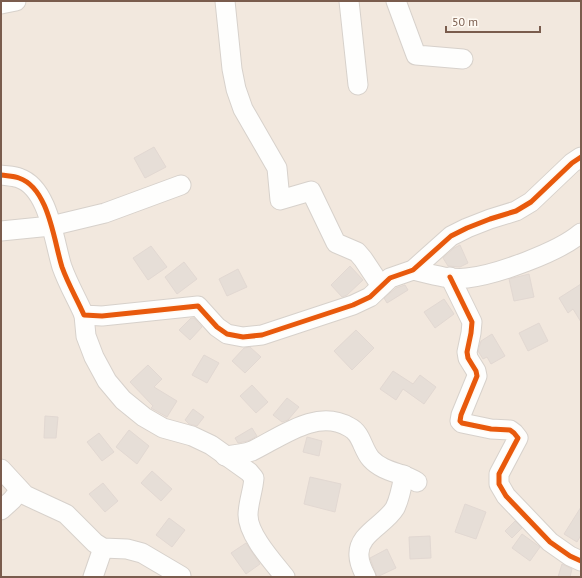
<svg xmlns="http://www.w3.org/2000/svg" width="582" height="578" viewBox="0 0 582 578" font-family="'PT Sans',sans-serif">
<rect width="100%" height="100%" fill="#f9f5f0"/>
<!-- residential -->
<rect fill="#f2e8de" x="1" y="1" width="580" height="576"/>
<!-- building -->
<g fill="#e6ded7" stroke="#e2d8d2">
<polygon points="154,147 166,167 145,178 134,158"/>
<polygon points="460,245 468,263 460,267 448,266 443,258 454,248"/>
<polygon points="151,246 167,267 148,280 133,258"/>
<polygon points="184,262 197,279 177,294 165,277"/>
<polygon points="350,266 363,280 347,295 342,297 331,285"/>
<polygon points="238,269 247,287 227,296 219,279"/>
<polygon points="529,274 534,297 514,301 509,279"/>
<polygon points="581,284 581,322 573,309 568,313 559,298"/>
<polygon points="405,285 408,290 387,303 384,298 396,288"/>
<polygon points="444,299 454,314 435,328 424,312"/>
<polygon points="191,318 194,318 202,327 190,340 179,330"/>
<polygon points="539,323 548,341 528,351 519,333"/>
<polygon points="356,330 374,348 352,370 334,351"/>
<polygon points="492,334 505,356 491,364 487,357 483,359 478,351 481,341"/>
<polygon points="250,347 261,357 245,373 232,361 244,348"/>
<polygon points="204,355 219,363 207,383 192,375"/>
<polygon points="148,365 162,379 154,387 177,401 167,417 151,408 153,406 130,382"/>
<polygon points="393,371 413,384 420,375 436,387 424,404 403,389 396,400 380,389"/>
<polygon points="252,385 268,402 256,413 240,396"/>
<polygon points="287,398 299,407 288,420 282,422 273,415"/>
<polygon points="193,409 204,417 197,426 189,424 185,420"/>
<polygon points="45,416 58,417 56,438 44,438"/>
<polygon points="252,428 257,436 248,441 238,443 235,438"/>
<polygon points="129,430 149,446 137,464 116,447"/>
<polygon points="99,433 114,452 102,461 87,442"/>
<polygon points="307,437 322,441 319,456 303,452"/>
<polygon points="152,471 172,489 161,501 141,483"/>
<polygon points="310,477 341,484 335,512 304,504"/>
<polygon points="103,483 118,501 105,512 89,494"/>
<polygon points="465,504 486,512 476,539 455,532"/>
<polygon points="581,507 581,535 577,542 564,534"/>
<polygon points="169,518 185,530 172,547 156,535"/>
<polygon points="515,521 522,528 512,538 505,531"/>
<polygon points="522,534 540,547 530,561 512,548"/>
<polygon points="430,536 431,558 410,559 409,537"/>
<polygon points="246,543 260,564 246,574 231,553"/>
<polygon points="387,549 396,568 377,577 370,558"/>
<polygon points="562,564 572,569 570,577 558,577"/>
</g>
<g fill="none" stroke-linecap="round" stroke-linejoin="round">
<defs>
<g id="minor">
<polyline points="225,1 232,69 236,89 243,109 277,168 280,200 311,191 336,243 357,252 363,259 381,286"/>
<polyline points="349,1 358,85"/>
<polyline points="396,1 416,55 463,59"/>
<polyline points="1,4 16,1"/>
<path d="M1,175C7,176 14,176 19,178C49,188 54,242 62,267C68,284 77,299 84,315L102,316L198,306L217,327L227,334L243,337L262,335L353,305L370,297L390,278L413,270L451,236L467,228L490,219L516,211L531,202L572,163L581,157"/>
<polyline points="1,231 51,226 105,213 181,185"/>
<path d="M413,270C430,274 449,280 467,278C496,275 559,252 581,233"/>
<polyline points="450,277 472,322 471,333 467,352 468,358 476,371 477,376 461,415 460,421 462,423 491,429 510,430 514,433 518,438 499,474 499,484 506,496 550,542 570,556 581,561"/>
<path d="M84,315L86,336L94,357L107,381L123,400L144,417L163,428L192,436L211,445L249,472L254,478C253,491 248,503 248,515C248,535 273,562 285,577"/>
<path d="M225,456C234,455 244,454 252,451C281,437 317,408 349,427C362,433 362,449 371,459C384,473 402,472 417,482"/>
<polyline points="1,469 25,495 66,514 95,543 103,548 127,549 142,553 181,576 181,577"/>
<polyline points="1,510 12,500 20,490"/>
<polyline points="93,577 103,548"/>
<path d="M366,577C363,571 359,563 359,556C357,534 385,525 395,508C400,498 402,486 404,475"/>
</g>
</defs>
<!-- minor casing -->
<use href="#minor" stroke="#d7d1cb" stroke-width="21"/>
<!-- minor -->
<use href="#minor" stroke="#fefefd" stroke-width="19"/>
<defs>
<g id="cycleway">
<path d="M1,175C7,176 14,176 19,178C49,188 54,242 62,267C68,284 77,299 84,315L102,316L198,306L217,327L227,334L243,337L262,335L353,305L370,297L390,278L413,270L451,236L467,228L490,219L516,211L531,202L572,163L581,157"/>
<polyline points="450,277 472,322 471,333 467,352 468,358 476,371 477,376 461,415 460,421 462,423 491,429 510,430 514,433 518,438 499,474 499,484 506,496 550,542 570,556 581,561"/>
</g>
</defs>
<!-- cycleway casing -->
<use href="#cycleway" stroke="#fffaf3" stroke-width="8"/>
<!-- cycleway -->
<use href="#cycleway" stroke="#e8590c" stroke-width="5"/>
</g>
<!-- border -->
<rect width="582" height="578" fill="none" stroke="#7a5c4d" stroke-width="4"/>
<!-- scale -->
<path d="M446 26v6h94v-6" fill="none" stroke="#7a5c4d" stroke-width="2"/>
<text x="452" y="26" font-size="12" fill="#7a5c4d" stroke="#fffaf3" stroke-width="3" paint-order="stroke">50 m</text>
</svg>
